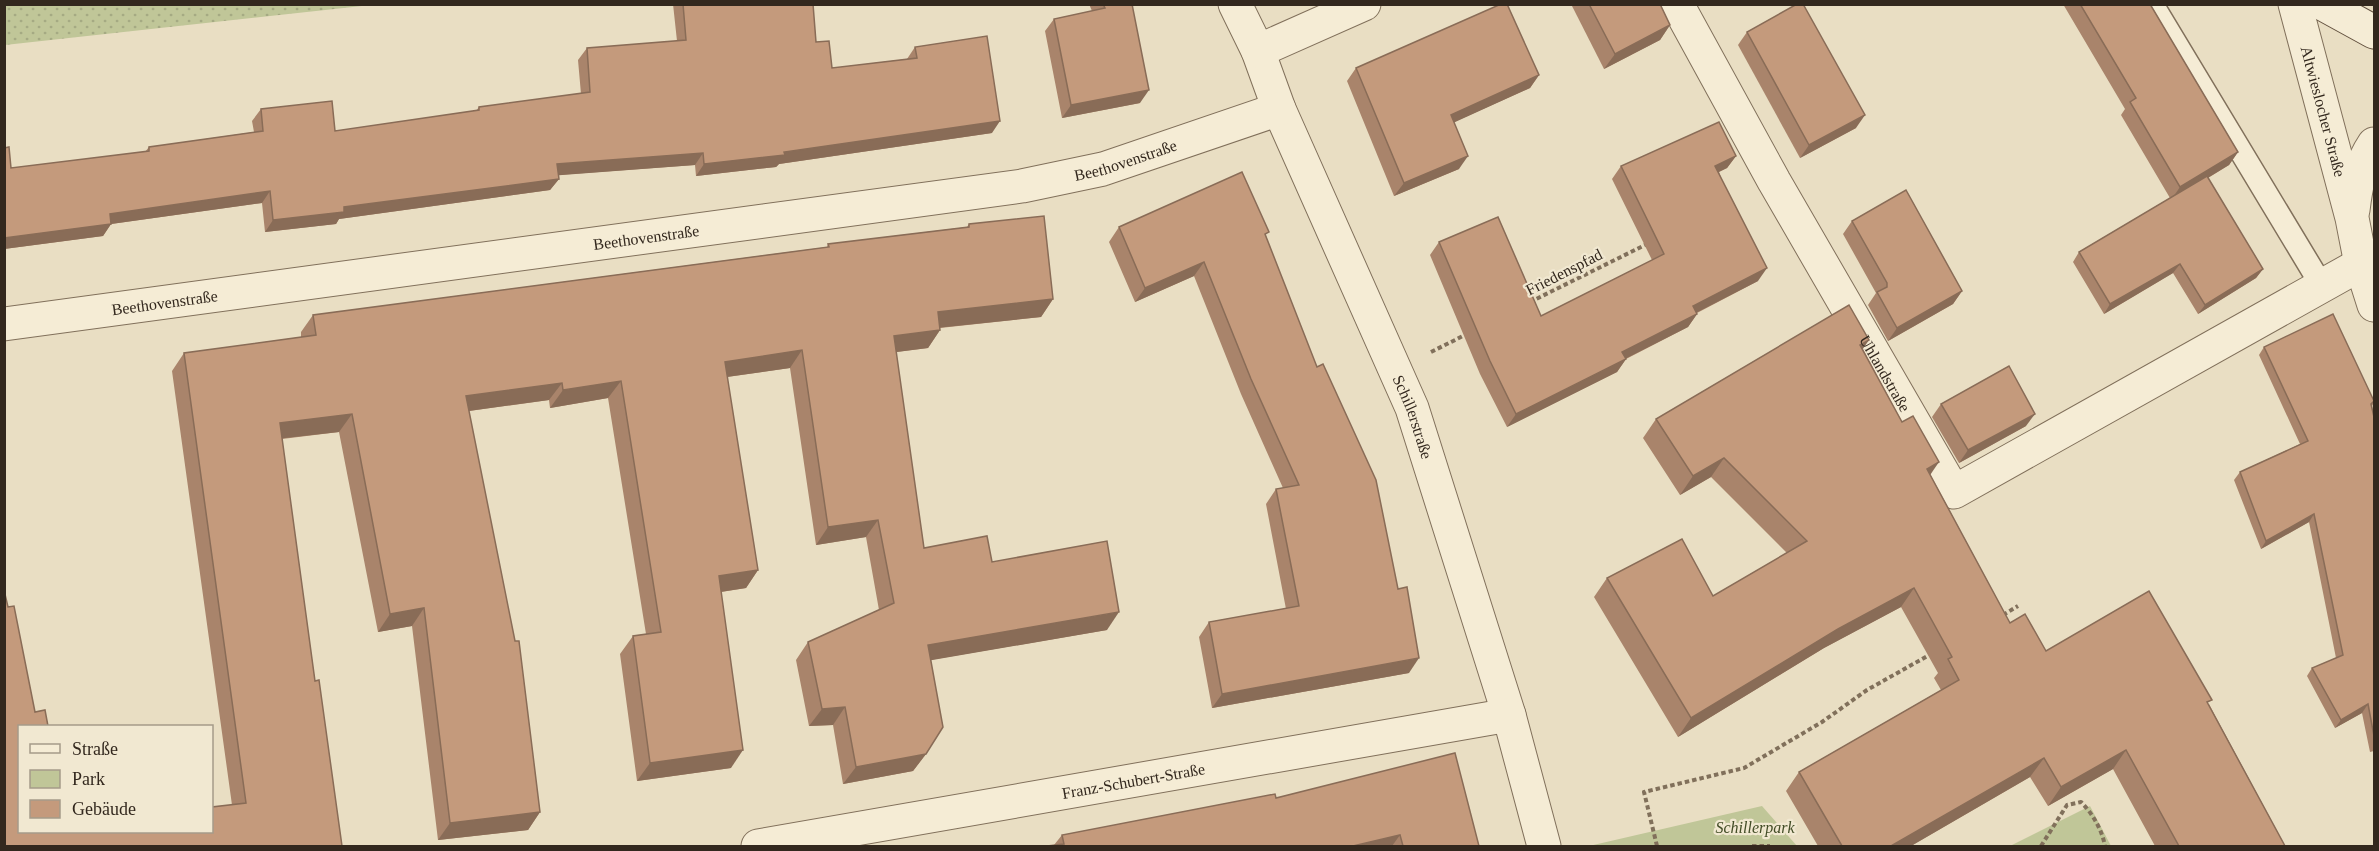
<svg xmlns="http://www.w3.org/2000/svg" width="2379" height="851" viewBox="0 0 2379 851" font-family="Georgia,serif">
<defs>
<pattern id="grass-dots" width="8" height="8" patternUnits="userSpaceOnUse" patternTransform="scale(1.5)"><rect width="8" height="8" fill="#c0c698"/><path d="M2 2h.1M6 6h.1" fill="none" stroke="#a5aa83" stroke-width="1.8" stroke-linecap="round"/></pattern>
</defs>
<rect width="100%" height="100%" fill="#e9dec3"/>
<!-- grass -->
<polygon fill="url(#grass-dots)" points="5,4 371,4 371,5 5,45"/>
<!-- green -->
<g fill="#c0c698">
<polygon points="1762,806 1797,846 1589,846"/>
<polygon points="2090,806 2111,846 2010,846"/>
</g>
<g fill="none" stroke-linecap="round" stroke-linejoin="round">
<defs>
<polyline id="lane" points="2152,4 2322,286"/>
<g id="street">
<path id="s1" d="M1235,4L1258,51L1279,109L1412,408L1509,715L1544,846"/>
<path id="s2" d="M1677,4L1774,181L1954,492L2361,264"/>
<path id="s3" d="M2295,4L2352,218L2361,264L2374,305"/>
<polyline points="1258,51 1364,4"/>
<path d="M2353,210C2356,185 2360,165 2374,144"/>
<path id="s4" d="M4,324L1022,186L1103,169L1279,109"/>
<path id="s5" d="M758,846L1509,715"/>
</g>
<polyline id="secondary" points="2323,4 2374,32"/>
</defs>
<!-- lane casing -->
<use href="#lane" stroke="#81705b" stroke-width="25"/>
<!-- street casing -->
<use href="#street" stroke="#81705b" stroke-width="35"/>
<!-- secondary casing -->
<use href="#secondary" stroke="#63513f" stroke-width="35"/>
<!-- path -->
<g stroke="#81705b" stroke-width="4" stroke-dasharray="4.5 3" stroke-linecap="butt">
<polyline points="1530,302 1647,244"/>
<polyline points="1431,352 1467,334"/>
<polyline points="2003,615 2018,606"/>
<polyline points="1657,846 1644,792 1744,768 1822,722 1867,690 1931,654"/>
<polyline points="1752,846 1770,846"/>
<path d="M2041,846L2067,805L2081,802C2093,814 2102,830 2105,846"/>
</g>
<!-- lane -->
<use href="#lane" stroke="#f5ecd5" stroke-width="22"/>
<!-- street -->
<use href="#street" stroke="#f5ecd5" stroke-width="33"/>
<!-- secondary -->
<use href="#secondary" stroke="#f5ecd5" stroke-width="33"/>
</g>
<!-- wall -->
<g fill="#a9846b">
<polygon points="673,4 813,4 816,42 832,68 907,59 915,47 992,133 779,164 776,167 696,176 695,165 558,175 559,179 550,190 339,219 336,224 265,232 262,203 111,224 103,236 4,249 4,148 11,168 145,152 149,147 254,132 252,121 261,109 335,131 476,111 479,107 581,94 578,60 587,48 677,41"/>
<polygon points="1089,4 1132,4 1140,103 1062,118 1045,31 1054,19 1092,11"/>
<polygon points="1571,4 1660,4 1670,25 1660,40 1604,69"/>
<polygon points="2063,4 2150,4 2238,152 2229,165 2208,178 2263,269 2256,278 2198,314 2173,273 2104,314 2073,262 2079,252 2170,198 2121,115 2125,109"/>
<polygon points="1747,32 1856,128 1800,158 1738,45"/>
<polygon points="1356,68 1539,75 1530,88 1454,122 1459,169 1394,196 1347,81"/>
<polygon points="1736,156 1727,168 1719,172 1758,281 1697,313 1697,314 1688,327 1626,359 1617,372 1507,427 1480,374 1430,255 1439,242 1541,316 1652,260 1612,179 1621,166"/>
<polygon points="1852,221 1962,291 1953,304 1888,341 1868,305 1876,293 1843,234"/>
<polygon points="969,224 1053,299 1041,317 940,328 940,330 928,348 896,352 924,548 992,562 1107,630 930,660 926,754 913,771 843,784 833,725 809,726 796,660 808,642 879,610 866,537 816,545 790,368 727,377 758,570 746,588 721,592 731,768 637,781 620,654 633,636 646,634 608,398 550,408 549,400 469,411 540,812 528,830 438,840 412,626 378,632 339,432 282,439 315,681 342,846 4,846 8,607 35,712 20,831 232,805 172,371 184,353 301,337 301,332 313,315 827,247 828,244 967,227"/>
<polygon points="1119,227 1266,236 1409,673 1212,708 1199,637 1209,622 1286,609 1266,504 1276,489 1283,488 1241,394 1194,276 1135,302 1109,242"/>
<polygon points="2264,347 2374,403 2372,406 2374,417 2374,751 2370,752 2362,713 2335,728 2307,676 2312,668 2336,658 2309,522 2261,549 2234,480 2240,472 2300,444 2259,355"/>
<polygon points="1863,349 2010,623 2046,651 2209,704 2285,846 2155,846 2113,769 2048,806 2030,777 1911,846 1818,846 1786,791 1799,772 1941,690 1934,678 1938,673 1901,607 1824,648 1678,737 1594,597 1607,578 1713,596 1787,553 1711,477 1680,495 1643,438 1656,419"/>
<polygon points="1941,404 2026,426 1959,463 1932,417"/>
<polygon points="1276,798 1479,846 1047,846 1054,845 1062,835"/>
</g>
<!-- shaded-wall -->
<g fill="#896c57">
<polygon points="1670,25 1660,40 1604,69 1615,54"/>
<polygon points="1539,75 1530,88 1442,128 1451,115"/>
<polygon points="1149,90 1140,103 1062,118 1071,105"/>
<polygon points="1865,115 1856,128 1800,158 1809,145"/>
<polygon points="1000,121 992,133 779,164 776,167 696,176 704,164"/>
<polygon points="2238,152 2229,165 2171,200 2180,187"/>
<polygon points="703,153 695,165 549,176 557,164"/>
<polygon points="1468,156 1459,169 1394,196 1404,183"/>
<polygon points="1736,156 1727,168 1706,178 1715,166"/>
<polygon points="559,179 550,190 339,219 336,224 265,232 273,220 344,207"/>
<polygon points="270,191 262,203 111,224 103,236 4,249 4,238 110,214"/>
<polygon points="1204,262 1194,276 1135,302 1145,288"/>
<polygon points="2180,264 2173,273 2104,314 2110,304"/>
<polygon points="1767,268 1758,281 1684,319 1693,306"/>
<polygon points="2263,269 2256,278 2198,314 2205,305"/>
<polygon points="1962,291 1953,304 1888,341 1897,328"/>
<polygon points="1053,299 1041,317 926,329 938,312"/>
<polygon points="1697,314 1688,327 1613,365 1622,352"/>
<polygon points="940,330 928,348 881,354 894,336"/>
<polygon points="1869,340 1856,359 1860,345"/>
<polygon points="802,350 790,368 712,379 725,362"/>
<polygon points="1626,359 1617,372 1507,427 1516,414"/>
<polygon points="621,381 608,398 550,408 563,390"/>
<polygon points="562,383 549,400 454,413 466,396"/>
<polygon points="352,414 339,432 267,440 280,423"/>
<polygon points="2035,414 2026,426 1959,463 1968,450"/>
<polygon points="1724,458 1711,477 1680,495 1693,476"/>
<polygon points="1939,462 1926,481 1927,469"/>
<polygon points="2314,514 2309,522 2261,549 2266,541"/>
<polygon points="878,520 866,537 816,545 828,527"/>
<polygon points="758,570 746,588 707,594 719,576"/>
<polygon points="1914,588 1901,607 1824,648 1678,737 1691,718 1838,629"/>
<polygon points="424,608 412,626 378,632 390,614"/>
<polygon points="1119,612 1107,630 915,663 928,645"/>
<polygon points="1419,658 1409,673 1212,708 1222,694"/>
<polygon points="2368,704 2362,713 2335,728 2341,720"/>
<polygon points="845,707 833,725 809,726 822,709"/>
<polygon points="743,750 731,768 637,781 650,763"/>
<polygon points="2126,750 2113,769 2048,806 2061,787"/>
<polygon points="926,754 913,771 843,784 856,767"/>
<polygon points="2044,758 2030,777 1911,846 1891,846"/>
<polygon points="540,812 528,830 438,840 450,823"/>
<polygon points="1400,835 1392,846 1353,846"/>
</g>
<!-- building -->
<g fill="#c49a7c" stroke="#896c57" stroke-width="1.5">
<polygon points="683,4 813,4 816,42 829,41 832,68 917,58 915,47 987,36 1000,121 784,152 785,155 704,164 703,153 557,164 559,179 344,207 344,212 273,220 270,191 110,214 111,224 4,238 4,148 9,147 11,168 149,151 149,147 263,131 261,109 332,101 335,131 479,110 479,107 590,92 587,48 686,40"/>
<polygon points="1103,4 1132,4 1149,90 1071,105 1054,19 1105,8"/>
<polygon points="1501,4 1507,4 1539,75 1451,115 1468,156 1404,183 1356,68"/>
<polygon points="1589,4 1660,4 1670,25 1615,54"/>
<polygon points="1797,4 1803,4 1865,115 1809,145 1747,32"/>
<polygon points="2080,4 2150,4 2238,152 2180,187 2130,102 2136,98"/>
<polygon points="1719,122 1736,156 1715,166 1767,268 1693,306 1697,314 1622,352 1626,359 1516,414 1490,361 1439,242 1498,217 1541,316 1664,254 1621,166"/>
<polygon points="1242,172 1269,232 1265,234 1317,367 1323,364 1376,480 1398,589 1407,587 1419,658 1222,694 1209,622 1299,606 1276,489 1299,485 1251,379 1204,262 1145,288 1119,227"/>
<polygon points="2207,176 2263,269 2205,305 2180,264 2110,304 2079,252"/>
<polygon points="1906,190 1962,291 1897,328 1877,292 1887,287 1887,283 1852,221"/>
<polygon points="1044,216 1053,299 938,312 940,330 894,336 924,548 987,536 992,562 1107,541 1119,612 928,645 943,727 926,754 856,767 845,707 822,709 808,642 894,603 878,520 828,527 802,350 725,362 758,570 719,576 743,750 650,763 633,636 661,632 621,381 563,390 562,383 466,396 515,641 519,641 540,812 450,823 424,608 390,614 352,414 280,423 315,681 319,680 342,846 4,846 4,590 8,607 14,606 35,712 45,710 48,726 20,726 20,831 212,831 212,807 246,803 184,353 316,335 313,315 829,247 828,244 969,227 969,224"/>
<polygon points="1849,305 1869,340 1860,345 1902,422 1913,416 1939,462 1927,469 2010,623 2025,614 2046,651 2149,591 2212,700 2207,702 2285,846 2179,846 2126,750 2061,787 2044,758 1891,846 1842,846 1799,772 1959,680 1948,659 1952,657 1914,588 1838,629 1691,718 1607,578 1682,539 1713,596 1807,541 1724,458 1693,476 1656,419"/>
<polygon points="2333,314 2374,401 2371,404 2374,417 2374,736 2368,704 2341,720 2312,668 2343,655 2314,514 2266,541 2240,472 2308,441 2264,347"/>
<polygon points="2009,366 2035,414 1968,450 1941,404"/>
<polygon points="1455,753 1479,846 1403,846 1400,835 1353,846 1047,846 1064,844 1062,835 1275,794 1276,798"/>
</g>
<g text-anchor="middle" dominant-baseline="central" stroke-width="4.5" stroke-linejoin="round" paint-order="stroke">
<!-- street labels -->
<g font-size="16" fill="#33281e" stroke="#f1e8d1">
<text stroke="none"><textPath href="#s3" startOffset="111">Altwieslocher Straße</textPath></text>
<text stroke="none"><textPath href="#s4" startOffset="1134">Beethovenstraße</textPath></text>
<text stroke="none"><textPath href="#s4" startOffset="648">Beethovenstraße</textPath></text>
<text transform="translate(1564 272) rotate(-27)">Friedenspfad</text>
<text stroke="none"><textPath href="#s4" startOffset="162">Beethovenstraße</textPath></text>
<text stroke="none"><textPath href="#s2" startOffset="424">Uhlandstraße</textPath></text>
<text stroke="none"><textPath href="#s1" startOffset="450">Schillerstraße</textPath></text>
<text stroke="none"><textPath href="#s5" startOffset="381">Franz-Schubert-Straße</textPath></text>
</g>
<!-- park labels -->
<g font-size="16" font-style="italic" fill="#434d27" stroke="#f1e8d1">
<text x="1755" y="827">Schillerpark</text>
</g>
</g>
<!-- border -->
<rect width="2379" height="851" fill="none" stroke="#33281e" stroke-width="12"/>
<!-- legend -->
<rect x="18" y="725" width="195" height="108" fill="#f1e8d1" stroke="#a59b89" stroke-width="1.5"/>
<rect x="30" y="744" width="30" height="9" fill="#f5ecd5" stroke="#a59b89" stroke-width="1.5"/>
<text x="72" y="755" font-size="18" fill="#33281e">Straße</text>
<rect x="30" y="770" width="30" height="18" fill="#c0c698" stroke="#a59b89" stroke-width="1.5"/>
<text x="72" y="785" font-size="18" fill="#33281e">Park</text>
<rect x="30" y="800" width="30" height="18" fill="#c49a7c" stroke="#a59b89" stroke-width="1.5"/>
<text x="72" y="815" font-size="18" fill="#33281e">Gebäude</text>
</svg>
